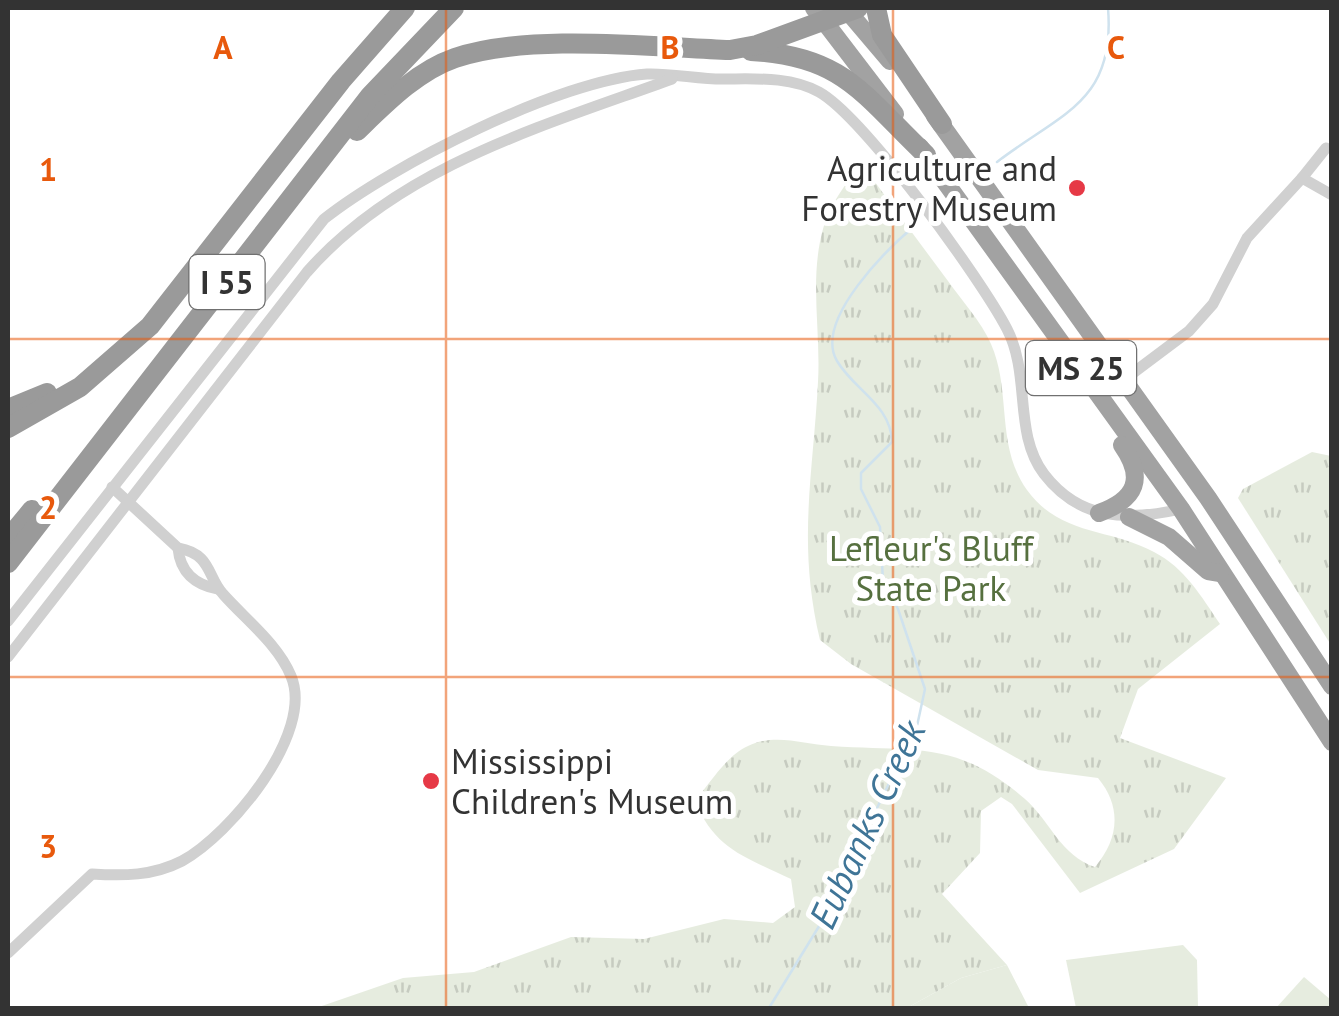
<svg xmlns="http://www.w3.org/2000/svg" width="1339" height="1016" viewBox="0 0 1339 1016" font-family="'PT Sans',sans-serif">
<defs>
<pattern id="park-tufts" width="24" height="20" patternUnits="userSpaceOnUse" patternTransform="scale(2.5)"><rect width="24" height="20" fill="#e6ecdf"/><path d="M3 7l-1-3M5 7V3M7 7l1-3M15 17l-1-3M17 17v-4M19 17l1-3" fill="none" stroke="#c6cbc0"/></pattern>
</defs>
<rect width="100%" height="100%" fill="#fff"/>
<!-- green -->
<g fill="#e6ecdf">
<polygon points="1183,945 1197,960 1198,1008 1076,1008 1066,960"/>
<polygon points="1007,965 1029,1008 907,1008 961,978"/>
<polygon points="1304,977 1331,1000 1331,1008 1276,1008"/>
</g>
<!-- park -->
<g fill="url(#park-tufts)">
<path d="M862,164C890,203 919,242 948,281C962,301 981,321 991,344C1012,392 995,445 1027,490C1060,536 1110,528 1154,552C1185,568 1201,596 1220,624L1138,689L1120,738L1226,778L1174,849L1080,893L1012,804L1001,797L981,811L980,853L942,894L1007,965L961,978L907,1008H316L403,978L474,972L571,937L644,939L724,919L773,923L795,907L791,879C746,857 715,850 695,801C710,783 727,755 748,746C775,733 803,744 831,746C914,752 956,739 1025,799C1050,821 1061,856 1095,867C1119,839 1122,807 1098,778L1038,770L851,664L820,640C797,543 813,477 818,382C821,330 809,280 823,229C829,205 846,183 862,164Z"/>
<polygon points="1312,452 1331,456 1331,645 1238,498 1243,489"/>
</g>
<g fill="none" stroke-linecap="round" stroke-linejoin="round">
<!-- stream -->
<g stroke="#cfe2ee" stroke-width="2.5">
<path d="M997,162C1059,114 1116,103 1108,8"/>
<path d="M769,1008L821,923L917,726L925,689L898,609L883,581L880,527L861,489V473L892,442C891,405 855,391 837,361C813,320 889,247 918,223"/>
</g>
<!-- minor -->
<g stroke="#d0d0d0" stroke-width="11">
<polyline points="1302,178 1326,148"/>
<polyline points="1125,379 1189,331 1213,304 1247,238 1302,178 1332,195"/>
<path d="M178,548C180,572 195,585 218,589"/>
<path d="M8,621L324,219C392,165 560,80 647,74C670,73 698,79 722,79C754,79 790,76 819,92C864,117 981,279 1007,329C1031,375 1013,433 1044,474C1080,521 1128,521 1181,509"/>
<path d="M8,657L307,272C400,166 543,126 672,79"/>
<path d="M8,953L92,874C123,876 153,876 182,861C230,835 315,733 291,676C278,644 245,619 223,594C207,577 212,554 178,548L112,487"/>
</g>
<!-- trunk -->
<g stroke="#a2a2a2" stroke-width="18">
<polyline points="814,8 895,114"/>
<polyline points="845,8 890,61"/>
<polyline points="935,116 1208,498 1332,686"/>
<polyline points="920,147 1181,509 1332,742"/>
<path d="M1099,513C1137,499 1145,478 1122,445"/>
<polyline points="1129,517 1169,537 1208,571 1220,573"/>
</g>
<!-- motorway -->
<g stroke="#9a9a9a" stroke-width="20">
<polyline points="876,8 882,35 942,124"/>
<path d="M751,51C844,56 863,95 926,155"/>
<path d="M357,131C385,104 417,71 455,58C528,33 651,47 730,50L757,45L858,8"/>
<polyline points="8,409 47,393"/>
<polyline points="8,428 80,387 150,326 341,81 405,8"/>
<polyline points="8,539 32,510"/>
<polyline points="8,563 370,96 454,8"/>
</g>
</g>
<!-- grid -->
<path fill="none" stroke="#e8590c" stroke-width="2.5" stroke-opacity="0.55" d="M446,8V1008M893,8V1008M8,339H1332M8,677H1332"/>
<!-- markers -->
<g fill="#e63946" stroke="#fff" stroke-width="4">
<circle cx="1077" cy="188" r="10"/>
<circle cx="431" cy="781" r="10"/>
</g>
<g text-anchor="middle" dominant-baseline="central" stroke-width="10" stroke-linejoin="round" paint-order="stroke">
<!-- shield labels -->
<g fill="#fff" stroke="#707070" stroke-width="2.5">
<rect x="189.5" y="255" width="75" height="54" rx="8"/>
<rect x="1026" y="341" width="110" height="54" rx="8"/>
</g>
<g font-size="32" font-weight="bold" fill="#333">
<text x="227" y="282">I 55</text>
<text x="1081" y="368">MS 25</text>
</g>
<!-- poi labels -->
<g font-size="35" fill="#333" stroke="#fff" text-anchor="end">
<text x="1057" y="168">Agriculture and<tspan x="1057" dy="40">Forestry Museum</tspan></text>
<text x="451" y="761" text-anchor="start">Mississippi<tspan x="451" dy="40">Children's Museum</tspan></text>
</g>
<!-- park labels -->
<g font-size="35" fill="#56703f" stroke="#fff">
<text x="931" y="548">Lefleur's Bluff<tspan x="931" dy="40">State Park</tspan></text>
</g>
<!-- water labels -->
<g font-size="38" font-style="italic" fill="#3f7597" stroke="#fff">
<text transform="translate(866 824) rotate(-65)">Eubanks Creek</text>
</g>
</g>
<g font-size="32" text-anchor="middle" font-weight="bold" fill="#e8590c" stroke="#fff" stroke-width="10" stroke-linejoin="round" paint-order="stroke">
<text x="223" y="59">A</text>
<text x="670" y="59">B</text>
<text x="1116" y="59">C</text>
<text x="48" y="181">1</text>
<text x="48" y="519">2</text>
<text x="48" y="858">3</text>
</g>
<!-- border -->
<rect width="1339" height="1016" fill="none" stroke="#333333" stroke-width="20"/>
</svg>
